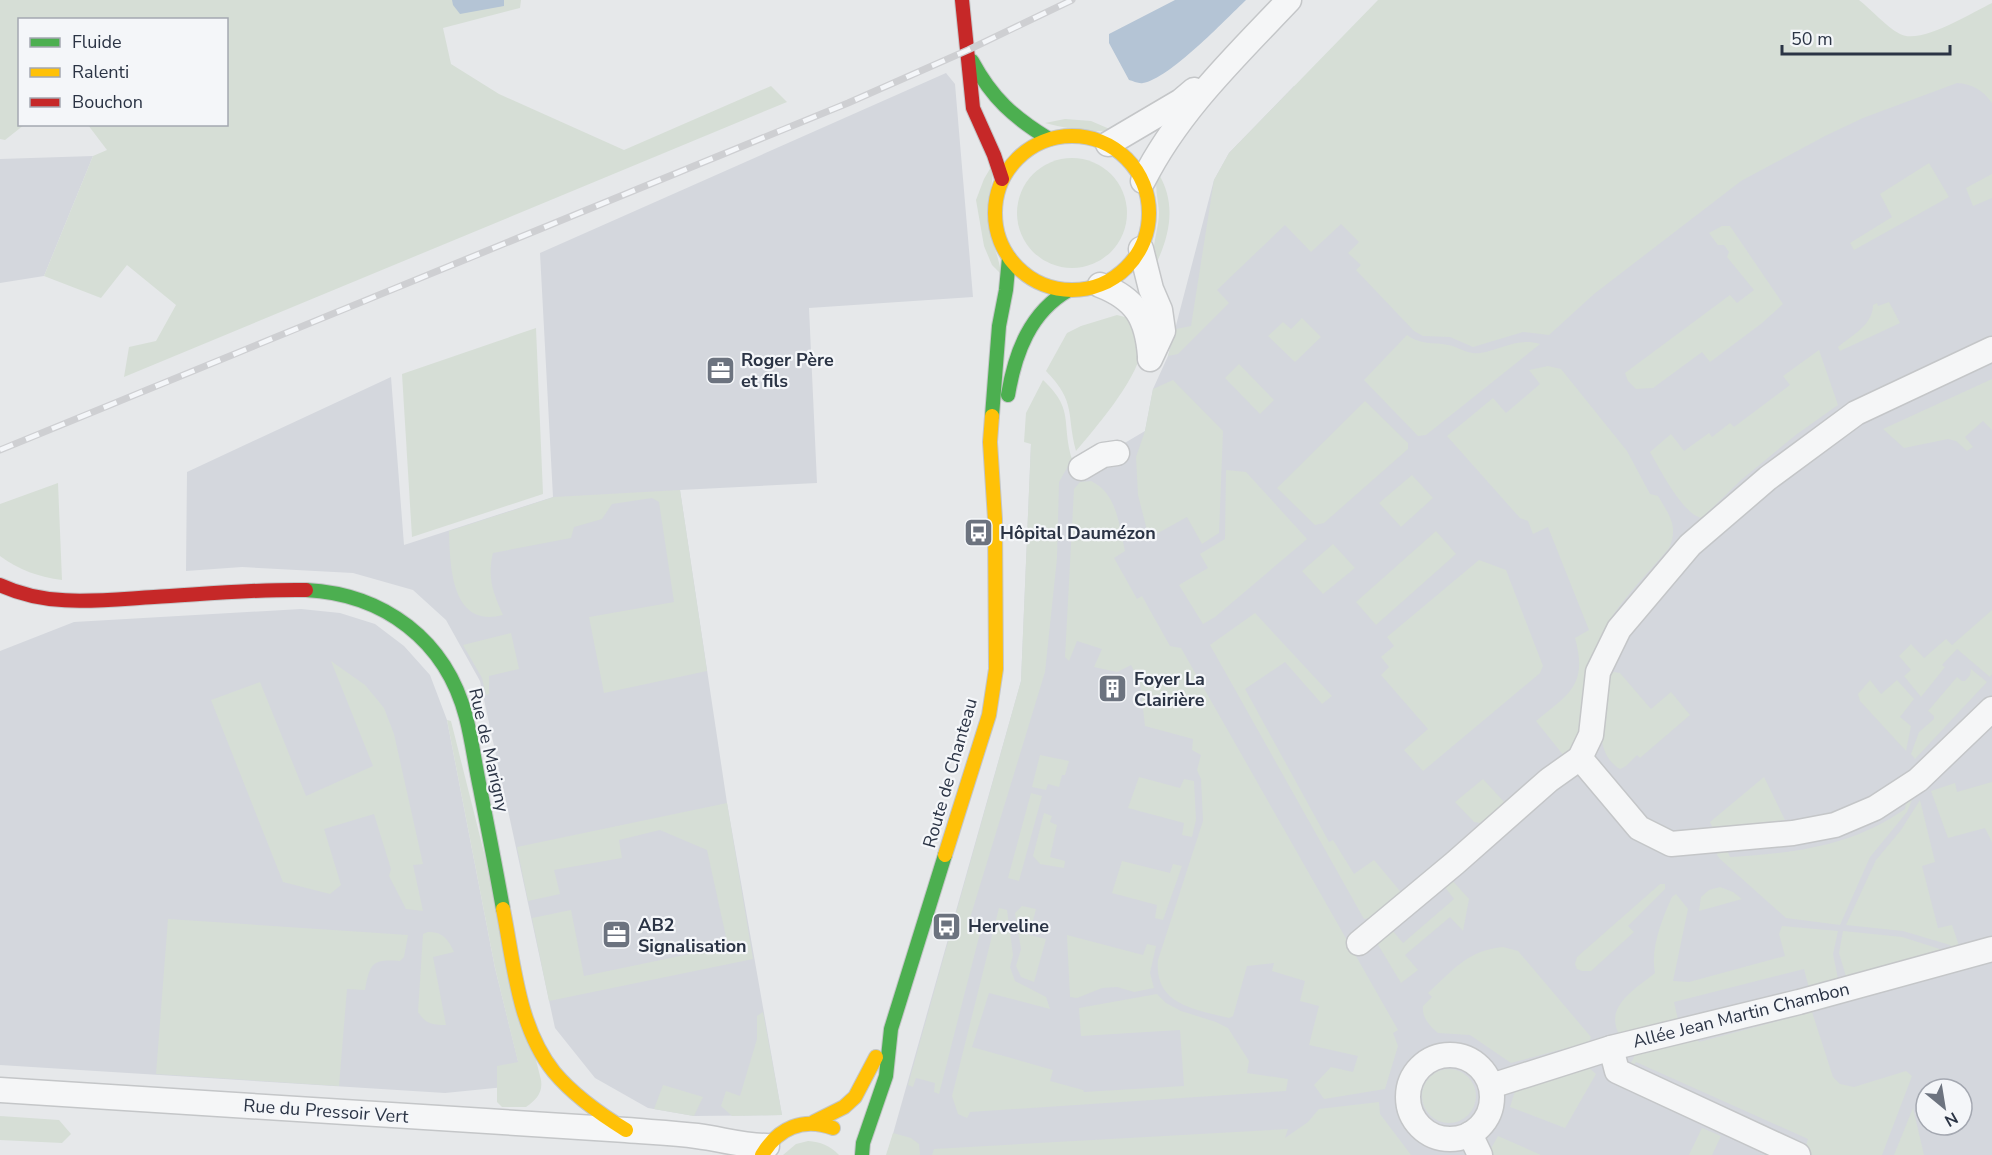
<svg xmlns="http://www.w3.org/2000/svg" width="1992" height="1155" viewBox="0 0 1992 1155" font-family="'Nunito Sans',sans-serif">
<rect width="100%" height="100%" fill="#e6e8ea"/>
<!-- built -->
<g fill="#d4d7dd" fill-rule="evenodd">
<path d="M1992,16V1155H887L1021,681L1031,443L1077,471L1145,431L1153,389L1168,356L1214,180L1229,153L1294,86L1460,301ZM1926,1089H1962V1125H1926Z"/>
<polygon points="946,73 955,84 973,297 809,308 817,483 680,490 727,803 782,1115 694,1116 648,1108 595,1078 555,1028 480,681 446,620 413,590 353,573 242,567 186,571 187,472 391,377 404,545 553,497 540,253"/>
<polygon points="93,156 44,276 0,283 0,159"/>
<polygon points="301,609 340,613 375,624 404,646 430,675 447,720 495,968 524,1085 445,1093 0,1065 0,651 74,622"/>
</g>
<!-- green -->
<g fill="#d6ded6">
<polygon points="0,0 521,0 520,8 443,28 451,64 499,94 624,150 771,86 787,102 124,377 129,347 156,341 176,305 127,265 101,298 44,276 93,156 107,150 88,125 226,124 226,20 20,20 20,124 24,125 5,140 0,139"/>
<path d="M1378,0H1859C1872,10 1885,26 1900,34C1921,45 1971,13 1992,3V103C1983,90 1972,84 1957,83L1863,118L1825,136L1741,181L1594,294L1549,335L1523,332L1473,347L1450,337L1423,336L1414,331L1356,270L1361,265L1348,253L1359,242L1341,224L1311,252L1285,225L1217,290L1229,303L1178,354L1168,356L1176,329L1191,326L1214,180L1229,153Z"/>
<path d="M1065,119L1091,121L1112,130C1090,134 1066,128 1045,123Z"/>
<circle cx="1072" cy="213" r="55"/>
<polygon points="1929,163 1949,197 1854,250 1850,243 1892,217 1880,194"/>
<path d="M991,167C995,180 989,191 988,204C985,233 998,248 1001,274L992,265L984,246L976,200L984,179Z"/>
<path d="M1158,173C1177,203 1170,236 1155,266C1150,247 1159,231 1159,212C1158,198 1154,187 1158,173Z"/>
<polygon points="1992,174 1992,198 1973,206 1966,188"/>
<polygon points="1722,226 1730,226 1783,304 1762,323 1710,362 1702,352 1653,388 1636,389 1628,381 1625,373 1730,295 1737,303 1754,290 1727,257 1729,252 1724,245 1718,245 1709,233"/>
<path d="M1889,302L1900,323L1840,351L1838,347C1852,335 1873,325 1873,305L1877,303L1878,306Z"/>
<path d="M1117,315L1129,318C1132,325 1140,336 1141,344C1145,371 1094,430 1076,451C1066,414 1077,403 1046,371L1067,333L1081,326Z"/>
<polygon points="1302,318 1321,337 1295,362 1268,336 1283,322 1291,329"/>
<polygon points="536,328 543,494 412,537 402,374"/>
<path d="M1407,335C1420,345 1433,342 1448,345C1459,347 1468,355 1480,353C1501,350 1517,337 1540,344L1426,435L1418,436L1364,380Z"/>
<path d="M1819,350L1838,405L1797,434L1741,480L1705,515L1701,518C1682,513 1660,469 1650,452L1671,434L1684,451L1709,433L1712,437L1730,423L1734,427L1790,385L1783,376Z"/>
<polygon points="1239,364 1274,400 1260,414 1225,378"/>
<path d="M1548,366L1561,369L1627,451L1650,494L1658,496C1669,515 1679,526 1669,548C1647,575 1619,601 1603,632C1586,667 1583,707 1578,745L1564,756L1536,721C1569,694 1588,685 1575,638L1589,630L1548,527L1533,534L1528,521L1520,518L1447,436L1493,398L1506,413L1540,384L1529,370Z"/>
<polygon points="1992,379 1992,430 1983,421 1965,437 1973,447 1967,451 1956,441 1948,439 1904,448 1883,429"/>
<path d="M1043,380C1075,410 1061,422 1072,459L1059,482L1057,558L1045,672L967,928L980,933L939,1094L934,1092L935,1083L916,1078L913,1087L908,1085L1021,681L1031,444L1024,442L1026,413Z"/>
<polygon points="1173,380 1223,431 1219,533 1202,544 1187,517 1149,538 1138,495 1136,457 1145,431 1153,389"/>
<polygon points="1365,401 1408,443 1408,449 1324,523 1315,525 1277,488"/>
<polygon points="1226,470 1246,472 1307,539 1215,617 1203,624 1179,585 1208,568 1200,554 1225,539"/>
<polygon points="1412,475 1433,498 1401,527 1379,503"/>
<path d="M1091,481C1117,493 1119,525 1125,551L1114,558L1137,599L1142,596L1170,646L1181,648L1398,1030L1393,1033L1398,1046L1385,1089L1324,1099L1314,1085L1331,1067L1353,1072L1358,1056L1309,1045L1319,1006L1300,1001L1305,981L1272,971L1274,963L1247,966L1233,1016L1229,1018C1195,1009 1154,1005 1158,960L1203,821L1201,779L1197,770L1201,755L1192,750L1193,739L1145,726L1140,682L1131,665L1117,672L1094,667L1102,649L1077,641L1069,661L1065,657L1074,489L1080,482Z"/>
<path d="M58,483L62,580C39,577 19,570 0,556V504Z"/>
<path d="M680,490L707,671L604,693L589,617L674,602L659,502L652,498L612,504L602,519L574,527L571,538L493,553C487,577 493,593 503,615C451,629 450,565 449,531L554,497Z"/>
<polygon points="1436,531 1456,554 1376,625 1356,602"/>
<polygon points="1333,544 1355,568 1323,594 1302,571"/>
<polygon points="1479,560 1506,570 1543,666 1540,673 1423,771 1404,750 1428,729 1381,675 1389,667 1381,657 1394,646 1387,637"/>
<polygon points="1992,610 1992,674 1990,677 1957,649 1942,665 1945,667 1921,697 1904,676 1911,670 1899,656 1911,644 1924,658 1946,639 1952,645"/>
<polygon points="1255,613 1332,696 1322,704 1285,662 1245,689 1329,842 1333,840 1354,874 1374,860 1404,896 1374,917 1364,919 1210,645"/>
<polygon points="511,633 519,669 489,676 489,694 486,695 482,678 463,645"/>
<polygon points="331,661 365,685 384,708 394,734 423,864 413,865 423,911 406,909 389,876 391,869 374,814 324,829 341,885 330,894 283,882 211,700 260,682 306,796 373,766"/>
<polygon points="1971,669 1987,682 1915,759 1911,754 1919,732 1934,719 1934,716 1928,711 1957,677 1962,681 1965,681 1970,675"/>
<path d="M1614,672L1620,673L1651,709L1671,692L1690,715L1640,758L1637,755L1626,766L1620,769C1589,751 1605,704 1608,676Z"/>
<polygon points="1870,680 1881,694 1897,680 1914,699 1900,717 1911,726 1906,751 1860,701 1858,694"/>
<path d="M447,720L451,721L541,1080C543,1093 536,1100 526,1107H502L497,1102V1066L518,1062L495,968Z"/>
<polygon points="1040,755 1069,761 1065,775 1062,775 1059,787 1048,784 1046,790 1032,787"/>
<polygon points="1139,777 1180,788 1184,779 1194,781 1196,820 1192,837 1182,835 1184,823 1128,808"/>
<polygon points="1764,777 1785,820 1714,830 1710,822"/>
<polygon points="1483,779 1506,804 1480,823 1474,822 1455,802"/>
<polygon points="1992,782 1992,842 1985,828 1948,838 1931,791 1955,783 1957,792"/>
<polygon points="1031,793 1042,796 1019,881 1008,878"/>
<path d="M1907,797H1913L1907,812L1870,857L1840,925L1786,918L1720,859L1717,855L1718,850L1726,848L1730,857C1793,853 1851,847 1905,809Z"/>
<polygon points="1920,800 1935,862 1922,866 1938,928 1952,925 1960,949 1953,950 1950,945 1903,931 1846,925 1876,860 1901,830"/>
<polygon points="727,803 753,959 549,1001 532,918 571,910 584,976 728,946 707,850 660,830 619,840 622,858 554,870 560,894 528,901 517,847"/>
<polygon points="1044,813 1052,816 1050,822 1057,825 1050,857 1065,861 1064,868 1040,864 1033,856"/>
<polygon points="1122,861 1170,873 1173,864 1182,866 1163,920 1155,918 1157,905 1112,893"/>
<polygon points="1451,879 1469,899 1463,931 1450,917 1405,955 1418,970 1401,983 1377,943 1392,930 1403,943 1454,899 1444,886"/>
<polygon points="1660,884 1665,884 1665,889 1628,926 1634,932 1591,971 1582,971 1577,969 1575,964 1577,957"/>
<polygon points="1720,887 1733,892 1742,899 1699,911 1701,897 1709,890"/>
<path d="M1676,894L1688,909L1673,981L1689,982L1785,956L1779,934L1782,926L1838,931L1833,954L1839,984L1810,992L1804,969L1674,1002L1679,1024L1620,1036C1603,1007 1634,990 1655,973C1650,949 1662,919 1672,897Z"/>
<polygon points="1022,906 1036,909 1029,935 1046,939 1034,982 1021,977 1016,966 1021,949 1015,913"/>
<polygon points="999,908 1007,910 1013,955 1010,967 1015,981 1046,997 1050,1009 989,993 972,1047 1053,1070 1050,1081 1083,1090 1084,1092 1184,1086 1180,1030 1081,1036 1079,1008 1157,994 1166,1003 1181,1011 1216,1022 1228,1028 1249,1061 1247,1073 1288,1079 1286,1091 970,1112 967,1118 958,1114 952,1096"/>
<path d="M168,919L408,935L404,957L400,961C372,959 370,963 365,990L347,989L339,1086L156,1074Z"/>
<polygon points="1843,931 1902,937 1943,950 1847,980 1839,953"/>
<path d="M428,932C442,931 449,940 454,952L433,957L446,1025C432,1025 426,1024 418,1012L423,934Z"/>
<polygon points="1067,935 1143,955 1147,944 1156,946 1150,973 1154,988 1134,992 1117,987 1102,988 1077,998 1070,997"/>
<path d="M1503,947L1518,951L1591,1037L1589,1042L1511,1063L1470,1035L1438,1033C1429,1025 1422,1018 1423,1006L1432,997L1428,993C1452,971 1468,950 1503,947Z"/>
<polygon points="763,1012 782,1115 732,1116 721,1106 726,1091 740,1096 757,1039 757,1016"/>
<polygon points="1812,1012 1833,1077 1840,1084 1854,1087 1906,1071 1912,1076 1882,1155 1812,1155 1804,1151 1808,1139 1636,1062 1630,1070 1628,1069 1637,1051 1696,1036 1699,1042"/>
<polygon points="1589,1068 1596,1074 1565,1128 1510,1107 1516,1088"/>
<circle cx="1449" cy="1096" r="27"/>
<polygon points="663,1085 703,1097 694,1116 654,1109"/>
<polygon points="1379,1102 1380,1114 1411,1155 932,1155 934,1149 1288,1129 1285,1138 1308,1122 1319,1109"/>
<polygon points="1913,1108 1924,1155 1894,1155"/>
<polygon points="0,1116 59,1120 71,1134 62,1143 0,1140"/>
<polygon points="1702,1128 1721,1136 1712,1155 1689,1155"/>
<polygon points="893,1133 911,1138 919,1144 920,1155 886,1155"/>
<polygon points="1498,1136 1541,1155 1491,1155 1489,1152"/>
<path d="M808,1141C821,1142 829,1145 839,1155H783L796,1144Z"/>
</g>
<!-- water -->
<g fill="#b4c4d5">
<polygon points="452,0 504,0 504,6 460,14 453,5"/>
<path d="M1175,0H1246C1225,20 1169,79 1143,83C1139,84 1133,81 1129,80L1109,43V34Z"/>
</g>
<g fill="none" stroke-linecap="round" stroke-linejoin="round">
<defs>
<g id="street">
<polyline points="1108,144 1181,101 1194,90"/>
<path d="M1143,181C1178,111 1236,56 1289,0"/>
<polyline points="1141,249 1151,289 1160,310 1163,331 1150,359"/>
<path d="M1100,285C1136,299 1147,318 1150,356"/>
<polyline points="1081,468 1103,455 1117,453"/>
<polyline points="1580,758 1639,828 1671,844 1793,833 1835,825 1875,808 1918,780 1992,709"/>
<polyline points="1359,943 1455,863 1549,780 1580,758 1591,735 1598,672 1619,629 1690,545 1768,478 1856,413 1992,349"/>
<polyline points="1611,1048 1617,1071 1798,1155"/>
<circle cx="1450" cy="1097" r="42"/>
<polyline points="1491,1086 1611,1048 1799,1002 1992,949"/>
<path d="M0,1090L626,1130C649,1132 673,1133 697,1136C721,1139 743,1146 767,1146"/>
<polyline points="1470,1134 1480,1155"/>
</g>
<g id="fast">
<path d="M972,61C992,98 1013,117 1049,139"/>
<path d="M1008,395C1015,353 1030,312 1069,290"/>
<polyline points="992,416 999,326 1006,290 1009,258"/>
<path d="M306,590C384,594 446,640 466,717C472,740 475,765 480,788C488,829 496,869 503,909"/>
<polyline points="862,1155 863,1143 886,1076 891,1029 945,855"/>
</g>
<g id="slow">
<circle cx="1072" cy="213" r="77"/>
<polyline points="945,855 989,715 996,669 995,519 990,442 992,416"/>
<path d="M503,909C514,964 518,1027 554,1072C574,1096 600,1114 626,1130"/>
<polyline points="814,1122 844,1107 855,1097 876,1057"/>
<path d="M762,1155C778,1128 803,1117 833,1128"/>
</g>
<g id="jam">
<polyline points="962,0 973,108 994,155 1002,179"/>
<path d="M0,585C49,608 102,600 154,597C205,594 256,589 306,590"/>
</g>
</defs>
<!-- street casing -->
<use href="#street" stroke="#c4c6c8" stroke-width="27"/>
<!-- fast casing -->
<use href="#fast" stroke="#c4c6c8" stroke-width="16"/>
<!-- slow casing -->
<use href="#slow" stroke="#c4c6c8" stroke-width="16"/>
<!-- jam casing -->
<use href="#jam" stroke="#c4c6c8" stroke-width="16"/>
<!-- street -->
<use href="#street" stroke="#f5f6f7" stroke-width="24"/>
<!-- fast -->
<use href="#fast" stroke="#4caf50" stroke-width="14"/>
<!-- slow -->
<use href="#slow" stroke="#ffc107" stroke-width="14"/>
<!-- jam -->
<use href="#jam" stroke="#c62828" stroke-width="14"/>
<defs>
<polyline id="rail" points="0,450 848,103 968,50 1072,0"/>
</defs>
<!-- rail casing -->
<use href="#rail" stroke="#cecfd2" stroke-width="7"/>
<!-- rail -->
<use href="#rail" stroke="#f4f6f9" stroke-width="4.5" stroke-dasharray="14" stroke-linecap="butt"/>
</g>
<!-- icons -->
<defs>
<symbol id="office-square" viewBox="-11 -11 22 22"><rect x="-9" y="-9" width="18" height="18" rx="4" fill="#6c737f" stroke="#f4f6f9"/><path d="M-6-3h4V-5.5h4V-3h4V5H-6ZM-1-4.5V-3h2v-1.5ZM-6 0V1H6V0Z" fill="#fff"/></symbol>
<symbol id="bus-square" viewBox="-11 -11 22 22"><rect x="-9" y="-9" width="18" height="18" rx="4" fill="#6c737f" stroke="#f4f6f9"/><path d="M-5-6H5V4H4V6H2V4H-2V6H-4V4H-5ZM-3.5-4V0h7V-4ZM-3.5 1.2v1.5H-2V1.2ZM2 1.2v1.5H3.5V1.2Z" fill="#fff"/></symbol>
<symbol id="building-square" viewBox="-11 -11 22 22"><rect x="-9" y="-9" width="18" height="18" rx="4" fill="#6c737f" stroke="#f4f6f9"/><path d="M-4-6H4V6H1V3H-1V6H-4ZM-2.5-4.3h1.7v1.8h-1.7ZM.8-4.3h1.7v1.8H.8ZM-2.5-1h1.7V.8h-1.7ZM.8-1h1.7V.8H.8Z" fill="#fff"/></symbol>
</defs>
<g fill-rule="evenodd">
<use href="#office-square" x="704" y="354" width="33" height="33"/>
<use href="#bus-square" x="962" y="516" width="33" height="33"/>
<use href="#building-square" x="1096" y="672" width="33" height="33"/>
<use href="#bus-square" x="930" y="910" width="33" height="33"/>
<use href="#office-square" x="600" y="918" width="33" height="33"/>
</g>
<g text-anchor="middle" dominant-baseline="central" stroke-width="4.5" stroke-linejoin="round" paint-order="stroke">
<!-- poi labels -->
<g font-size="18" font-weight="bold" fill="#2b3445" stroke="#f4f6f9" text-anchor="start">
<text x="741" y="360">Roger Père<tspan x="741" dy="21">et fils</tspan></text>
<text x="1000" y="533">Hôpital Daumézon</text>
<text x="1134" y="679">Foyer La<tspan x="1134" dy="21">Clairière</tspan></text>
<text x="638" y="925">AB2<tspan x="638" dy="21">Signalisation</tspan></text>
<text x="968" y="926">Herveline</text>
</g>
<!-- street labels -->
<g font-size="18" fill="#2b3445" stroke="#f4f6f9">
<text transform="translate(489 750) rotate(77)">Rue de Marigny</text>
<text transform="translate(950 773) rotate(-74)">Route de Chanteau</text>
<text transform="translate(1741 1015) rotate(-14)">Allée Jean Martin Chambon</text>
<text transform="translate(326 1111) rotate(4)">Rue du Pressoir Vert</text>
</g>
</g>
<!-- legend -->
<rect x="18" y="18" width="210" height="108" fill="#f4f6f9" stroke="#a4a8b1" stroke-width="1.5"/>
<rect x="30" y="38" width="30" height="9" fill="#4caf50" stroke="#a4a8b1" stroke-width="1.5"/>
<text x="72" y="48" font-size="18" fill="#2b3445">Fluide</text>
<rect x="30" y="68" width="30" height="9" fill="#ffc107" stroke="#a4a8b1" stroke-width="1.5"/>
<text x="72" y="78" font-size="18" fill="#2b3445">Ralenti</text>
<rect x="30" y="98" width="30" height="9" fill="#c62828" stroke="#a4a8b1" stroke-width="1.5"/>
<text x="72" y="108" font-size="18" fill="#2b3445">Bouchon</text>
<!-- north arrow -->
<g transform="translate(1944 1107) rotate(150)"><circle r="28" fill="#f4f6f9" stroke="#a4a8b1" stroke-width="1.5"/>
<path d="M0-4.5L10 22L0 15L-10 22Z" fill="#6c737f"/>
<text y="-9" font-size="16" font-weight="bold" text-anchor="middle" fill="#2b3445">N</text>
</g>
<!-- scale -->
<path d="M1782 45v9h168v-9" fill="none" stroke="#2b3445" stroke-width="3"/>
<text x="1791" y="45" font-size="18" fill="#2b3445" stroke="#f4f6f9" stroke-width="4.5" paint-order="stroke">50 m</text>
</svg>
